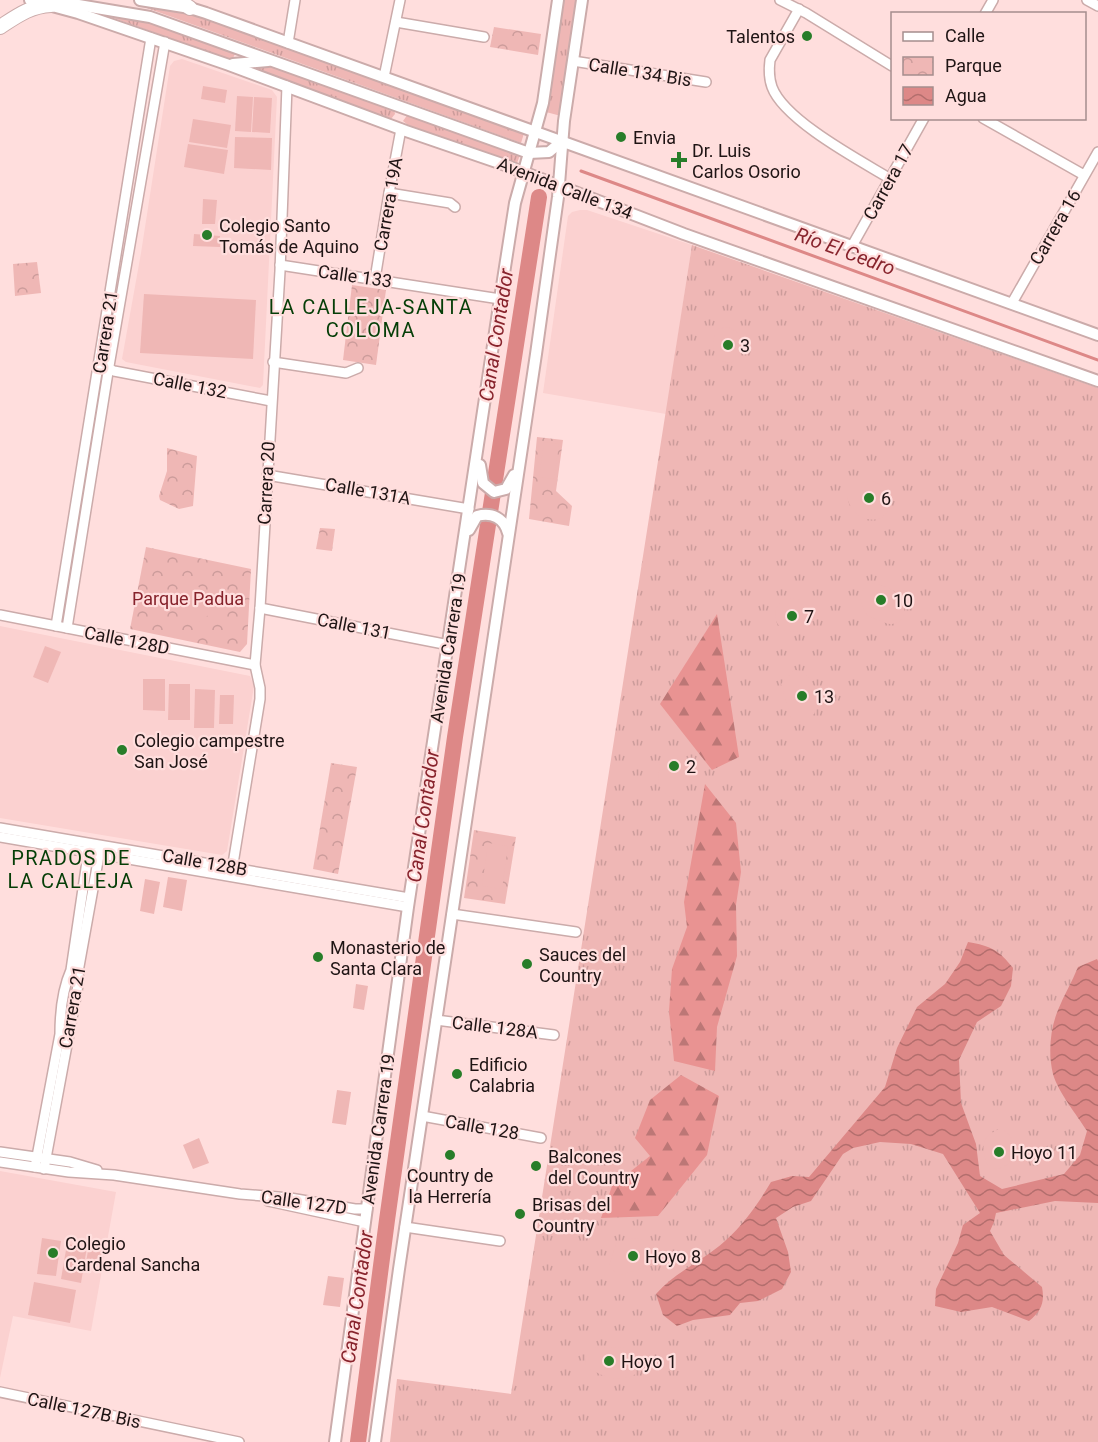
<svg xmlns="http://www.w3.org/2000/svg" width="1098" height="1442" viewBox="0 0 1098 1442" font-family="Roboto,sans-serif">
<defs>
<pattern id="grass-tufts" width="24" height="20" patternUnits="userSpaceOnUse" patternTransform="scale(1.5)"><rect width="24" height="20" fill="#efb7b5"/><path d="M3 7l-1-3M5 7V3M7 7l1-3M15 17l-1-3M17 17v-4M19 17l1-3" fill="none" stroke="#cc9c9b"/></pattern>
<pattern id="forest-firs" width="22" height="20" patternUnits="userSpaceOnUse" patternTransform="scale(1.5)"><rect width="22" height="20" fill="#e99392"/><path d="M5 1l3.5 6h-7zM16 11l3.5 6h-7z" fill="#bc7776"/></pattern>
<pattern id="park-crowns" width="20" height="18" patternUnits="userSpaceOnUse" patternTransform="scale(1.5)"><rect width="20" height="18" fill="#efb7b5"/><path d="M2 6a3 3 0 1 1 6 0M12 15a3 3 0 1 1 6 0" fill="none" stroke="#cc9c9b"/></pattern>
<pattern id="water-waves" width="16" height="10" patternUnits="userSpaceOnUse" patternTransform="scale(1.5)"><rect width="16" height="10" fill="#dd8887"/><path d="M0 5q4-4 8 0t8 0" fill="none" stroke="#b36e6d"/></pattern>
</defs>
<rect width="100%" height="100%" fill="#ffdedd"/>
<!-- built -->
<g fill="#fbd1d0">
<polygon points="182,59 272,90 277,97 263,385 260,388 126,362 122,359 141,253 170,66 174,61"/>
<polygon points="580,210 587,210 692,245 666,414 543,393 568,216 572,212"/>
<polygon points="0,626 250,676 254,686 227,851 222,855 0,818"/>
<polygon points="0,1171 116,1192 91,1331 13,1316 0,1378"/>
</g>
<!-- grass -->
<g fill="url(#grass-tufts)">
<polygon points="563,0 577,0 561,116 546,112"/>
<polygon points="149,4 190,12 525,130 521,143 147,8"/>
<polygon points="88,9 148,19 236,52 232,60"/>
<polygon points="264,62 394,108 395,114 391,119 253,68 258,63"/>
<polygon points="408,114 520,155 517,163 408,125 403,121"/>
<polygon points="692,245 1098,388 1098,1442 390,1442 397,1379 511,1394"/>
</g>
<!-- forest -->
<g fill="url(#forest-firs)">
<polygon points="717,614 739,757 712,770 660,704"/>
<polygon points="705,784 736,823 741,872 736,905 737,956 717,1027 715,1071 674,1061 669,1011 672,969 687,927 684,902"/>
<polygon points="681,1075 719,1096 707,1155 658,1216 601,1218 612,1186 650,1156 635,1138 650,1100"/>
</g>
<!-- park -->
<g fill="url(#park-crowns)">
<polygon points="494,27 541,34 538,55 490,47"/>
<polygon points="37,262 41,293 15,296 13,264"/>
<polygon points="352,285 386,290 376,365 343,360"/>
<polygon points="537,437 563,440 556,491 572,506 569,526 529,519"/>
<polygon points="167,448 197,456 193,506 179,509 160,500 159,496 167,471"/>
<polygon points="320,528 335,529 332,551 316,549"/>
<polygon points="146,547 251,569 247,644 240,652 130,629"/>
<polygon points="331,763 357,767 338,874 313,869"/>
<polygon points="474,830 516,837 505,904 464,898"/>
<polygon points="89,1245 104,1247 100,1271 85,1268"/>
</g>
<!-- pitch -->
<g fill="#efb7b5">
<polygon points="203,86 227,90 225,103 201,99"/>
<polygon points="237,96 253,97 251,132 235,131"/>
<polygon points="254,97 272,98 270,133 252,132"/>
<polygon points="193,119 231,125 227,148 189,142"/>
<polygon points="235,137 272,138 271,170 234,168"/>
<polygon points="188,144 228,150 224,174 184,167"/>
<polygon points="203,199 217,200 215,224 202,224"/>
<polygon points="194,234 220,236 220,247 193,246"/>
<polygon points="144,294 256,300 253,359 140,353"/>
<path d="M727,327L736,331C745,345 745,356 729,363L719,360C712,350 711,339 718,329Z"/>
<polygon points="544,442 559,444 554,479 539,477"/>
<path d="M870,480L882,485L891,500C888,532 850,521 847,496L860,484Z"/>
<polygon points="191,578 217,608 200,622 174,592"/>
<path d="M868,583C878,583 892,588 899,595C908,605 906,625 890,624C883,623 874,618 867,615C859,604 858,593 868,583Z"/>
<circle cx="792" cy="615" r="17"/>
<polygon points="45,646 61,652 48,683 33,677"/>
<path d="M794,670C809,670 814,686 819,699L814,714L802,722L791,718L781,684Z"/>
<polygon points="143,679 165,679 165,711 143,710"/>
<polygon points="169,684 190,684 190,720 168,720"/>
<polygon points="195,689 215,690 214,728 194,728"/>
<polygon points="220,695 234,695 233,724 219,724"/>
<path d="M675,749L682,752L688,760C687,775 686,793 669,797L658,785L660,759L666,750Z"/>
<polygon points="488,843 508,846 502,889 482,886"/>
<polygon points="168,877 187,880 182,911 163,907"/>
<polygon points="145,879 160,882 154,914 140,911"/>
<polygon points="356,984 368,986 364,1010 353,1008"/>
<polygon points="337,1090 351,1092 346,1125 332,1123"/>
<path d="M999,1129C1021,1134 1018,1167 996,1169L987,1164C981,1146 981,1137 999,1129Z"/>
<polygon points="199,1138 209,1163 193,1169 183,1145"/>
<polygon points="42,1238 61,1241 56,1276 37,1274"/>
<path d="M637,1238L649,1241L656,1248C653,1268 635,1271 618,1275L609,1266L616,1244L627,1239Z"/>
<polygon points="67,1244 87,1247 81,1283 61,1279"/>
<polygon points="328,1276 344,1278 340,1307 323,1305"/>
<polygon points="34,1282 76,1290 70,1323 28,1315"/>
<path d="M623,1347C631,1355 637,1362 636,1374C619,1383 601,1377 586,1366L585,1356L593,1348Z"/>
</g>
<!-- water -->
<path fill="url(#water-waves)" d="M968,942C991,946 999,950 1013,968L1011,986L1001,1006L977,1022L959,1060L961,1103L976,1144L980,1176L1002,1189L1064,1174L1080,1155L1087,1131C1077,1115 1058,1092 1053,1074C1048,1054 1050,1029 1058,1010C1064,995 1072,982 1078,967L1097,959L1098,961V1203L1055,1201L996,1213L994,1222L990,1231L1004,1255L1042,1287C1045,1303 1041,1311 1029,1321L992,1307L961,1312L935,1306L936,1289L958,1243L963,1225L980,1213L943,1154L911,1144L880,1142L853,1148L843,1154L811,1201L793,1207L776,1218L788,1252L791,1272L782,1289L758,1301L740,1303L730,1315L693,1320L677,1326L663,1315L656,1294C675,1272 703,1261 725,1241C744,1224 758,1204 771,1182L792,1176L809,1177L885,1087L897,1048L917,1007L945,984L960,962Z"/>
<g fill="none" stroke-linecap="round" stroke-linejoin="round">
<!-- stream -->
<polyline stroke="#dd8887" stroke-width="3" points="581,171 1098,360"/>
<!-- river -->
<polyline stroke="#dd8887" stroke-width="16" points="358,1442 387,1220 455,737 539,197"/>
<defs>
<g id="minor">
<polyline points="780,0 806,13 892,66"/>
<polyline points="1087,0 1098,6"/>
<path d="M799,9L770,60C769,68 769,79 772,87C784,120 859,160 889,178"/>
<polyline points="985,14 993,0"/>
<polyline points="396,22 484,37"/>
<polyline points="288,43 295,0"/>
<polyline points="573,61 706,82"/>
<polyline points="384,77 400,0"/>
<polyline points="983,118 1084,175"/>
<polyline points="389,193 450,203 455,207"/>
<polyline points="852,246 924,118"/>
<polyline points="280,265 500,299"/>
<polyline points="375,279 389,193 401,129"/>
<polyline points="1012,303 1098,152"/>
<polyline points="273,362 346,373 358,368"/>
<polyline points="106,367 114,371 271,401"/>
<polyline points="267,475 469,509"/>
<polyline points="260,608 449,645"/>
<polyline points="0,615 255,665"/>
<polyline points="56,626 151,38"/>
<polyline points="67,628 109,366 165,42"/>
<polyline points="0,828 409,898"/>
<polyline points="0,837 408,907"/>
<polyline points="231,876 260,699 260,688 255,665 260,608 280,271 287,86"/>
<polyline points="452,914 576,932"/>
<polyline points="436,1020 554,1035"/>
<polyline points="422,1116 541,1138"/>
<polyline points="0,1152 70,1162 97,1170"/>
<polyline points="0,1162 69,1172 114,1175 240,1194 290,1198 355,1209 367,1209"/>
<path d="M35,1167L60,1034C60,1013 63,988 71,970L89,848"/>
<polyline points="44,1169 79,980 78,972 100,850"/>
<polyline points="268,1201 365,1222"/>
<polyline points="405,1227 500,1241"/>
<polyline points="0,1392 239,1442"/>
</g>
<g id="major">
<polyline points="30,0 78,13 229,65 406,131 505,165 684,234 1098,381"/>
<polyline points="140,0 190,8 206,13 1098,335"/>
<polyline points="55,1 150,17 529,153 549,152 562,141"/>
<polyline points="233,64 268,61"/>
<polyline points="480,465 483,483 494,492 506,489 514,475"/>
<path d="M469,530L477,516C492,512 504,518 508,533"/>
<polyline points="335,1442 408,907 500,299 515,203 543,103 558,0"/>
<polyline points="375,1442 399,1269 536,354 558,197 564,121 582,0"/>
</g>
<g id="highway">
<polyline points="178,0 190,8"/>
<path d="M0,27C17,16 30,6 51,5"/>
</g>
</defs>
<!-- minor casing -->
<use href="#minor" stroke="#cbabaa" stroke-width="12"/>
<!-- major casing -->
<use href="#major" stroke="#cbabaa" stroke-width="14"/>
<!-- highway casing -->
<use href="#highway" stroke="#cbabaa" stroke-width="16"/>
<!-- minor -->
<use href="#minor" stroke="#fff" stroke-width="9"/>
<!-- major -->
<use href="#major" stroke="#fff" stroke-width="10"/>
<!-- highway -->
<use href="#highway" stroke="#fff" stroke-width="14"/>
</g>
<!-- markers -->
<g fill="#287d29" stroke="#ffdedd" stroke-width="2">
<circle cx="807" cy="36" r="6"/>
<circle cx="621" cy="137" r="6"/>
<path d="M676 151h6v6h6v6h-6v6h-6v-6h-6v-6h6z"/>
<circle cx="207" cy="235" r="6"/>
<circle cx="728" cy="345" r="6"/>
<circle cx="869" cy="498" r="6"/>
<circle cx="881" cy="600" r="6"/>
<circle cx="792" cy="616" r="6"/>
<circle cx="802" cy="696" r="6"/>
<circle cx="122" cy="750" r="6"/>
<circle cx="674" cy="766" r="6"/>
<circle cx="318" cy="957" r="6"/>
<circle cx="527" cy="964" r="6"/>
<circle cx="457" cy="1074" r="6"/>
<circle cx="999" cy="1152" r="6"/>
<circle cx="450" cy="1155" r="6"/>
<circle cx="536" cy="1166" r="6"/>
<circle cx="520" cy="1214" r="6"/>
<circle cx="53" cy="1253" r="6"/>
<circle cx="633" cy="1256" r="6"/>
<circle cx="609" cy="1361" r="6"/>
</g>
<g text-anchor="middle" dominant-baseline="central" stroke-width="4.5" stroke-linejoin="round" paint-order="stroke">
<!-- poi labels -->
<g font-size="18" fill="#1f1414" stroke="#ffdedd" text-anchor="start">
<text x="795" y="36" text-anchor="end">Talentos</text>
<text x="633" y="137">Envia</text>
<text x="692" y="150">Dr. Luis<tspan x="692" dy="21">Carlos Osorio</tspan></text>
<text x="219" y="225">Colegio Santo<tspan x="219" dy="21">Tomás de Aquino</tspan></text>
<text x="740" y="345">3</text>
<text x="881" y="498">6</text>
<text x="893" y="600">10</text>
<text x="804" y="616">7</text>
<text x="814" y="696">13</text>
<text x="134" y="740">Colegio campestre<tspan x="134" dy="21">San José</tspan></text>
<text x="686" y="766">2</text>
<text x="330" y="947">Monasterio de<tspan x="330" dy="21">Santa Clara</tspan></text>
<text x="539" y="954">Sauces del<tspan x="539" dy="21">Country</tspan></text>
<text x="469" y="1064">Edificio<tspan x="469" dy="21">Calabria</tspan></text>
<text x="1011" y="1152">Hoyo 11</text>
<text x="548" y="1156">Balcones<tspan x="548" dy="21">del Country</tspan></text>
<text x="450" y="1175" text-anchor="middle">Country de<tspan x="450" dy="21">la Herrería</tspan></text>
<text x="532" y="1204">Brisas del<tspan x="532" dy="21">Country</tspan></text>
<text x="65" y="1243">Colegio<tspan x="65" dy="21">Cardenal Sancha</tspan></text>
<text x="645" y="1256">Hoyo 8</text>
<text x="621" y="1361">Hoyo 1</text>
</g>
<!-- street labels -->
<g font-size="18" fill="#1f1414" stroke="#ffdedd">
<text transform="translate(640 72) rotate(9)">Calle 134 Bis</text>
<text transform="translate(888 182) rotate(-61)">Carrera 17</text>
<text transform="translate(565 188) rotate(21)">Avenida Calle 134</text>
<text transform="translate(388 204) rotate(-80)">Carrera 19A</text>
<text transform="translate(1055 227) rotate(-60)">Carrera 16</text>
<text transform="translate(355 276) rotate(8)">Calle 133</text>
<text transform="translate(105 332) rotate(-81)">Carrera 21</text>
<text transform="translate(190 385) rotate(11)">Calle 132</text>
<text transform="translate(266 483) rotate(-87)">Carrera 20</text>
<text transform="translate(368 491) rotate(10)">Calle 131A</text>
<text transform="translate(354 626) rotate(11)">Calle 131</text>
<text transform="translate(127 640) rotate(11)">Calle 128D</text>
<text transform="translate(448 648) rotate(-81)">Avenida Carrera 19</text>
<text transform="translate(205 862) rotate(10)">Calle 128B</text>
<text transform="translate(72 1007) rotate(-80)">Carrera 21</text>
<text transform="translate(495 1027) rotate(7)">Calle 128A</text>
<text transform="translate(482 1127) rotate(10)">Calle 128</text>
<text transform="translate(378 1129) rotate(-82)">Avenida Carrera 19</text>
<text transform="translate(304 1202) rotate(8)">Calle 127D</text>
<text transform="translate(84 1410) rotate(12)">Calle 127B Bis</text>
</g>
<!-- park labels -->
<g font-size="18" fill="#86222b" stroke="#ffdedd">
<text x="188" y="598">Parque Padua</text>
</g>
<!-- water labels -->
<g font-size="20" font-style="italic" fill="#88242d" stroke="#ffdedd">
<text transform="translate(845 251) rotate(20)">Río El Cedro</text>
<text transform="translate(496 335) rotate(-81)">Canal Contador</text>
<text transform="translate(423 816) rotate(-82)">Canal Contador</text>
<text transform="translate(357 1297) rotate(-82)">Canal Contador</text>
</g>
<!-- neighbourhood labels -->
<g font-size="20" letter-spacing="1.5" fill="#053e07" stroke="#ffdedd">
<text x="371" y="307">LA CALLEJA-SANTA<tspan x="371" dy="23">COLOMA</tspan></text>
<text x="71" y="858">PRADOS DE<tspan x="71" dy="23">LA CALLEJA</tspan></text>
</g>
</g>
<!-- legend -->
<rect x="891" y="12" width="195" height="108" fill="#ffdedd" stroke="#a58d8d" stroke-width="1.5"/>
<rect x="903" y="32" width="30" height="9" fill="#ffffff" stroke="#a58d8d" stroke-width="1.5"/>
<text x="945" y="42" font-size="18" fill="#1f1414">Calle</text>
<rect x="903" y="57" width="30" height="18" fill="url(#park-crowns)" stroke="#a58d8d" stroke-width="1.5"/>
<text x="945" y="72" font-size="18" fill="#1f1414">Parque</text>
<rect x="903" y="87" width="30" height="18" fill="url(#water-waves)" stroke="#a58d8d" stroke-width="1.5"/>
<text x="945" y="102" font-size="18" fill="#1f1414">Agua</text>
</svg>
